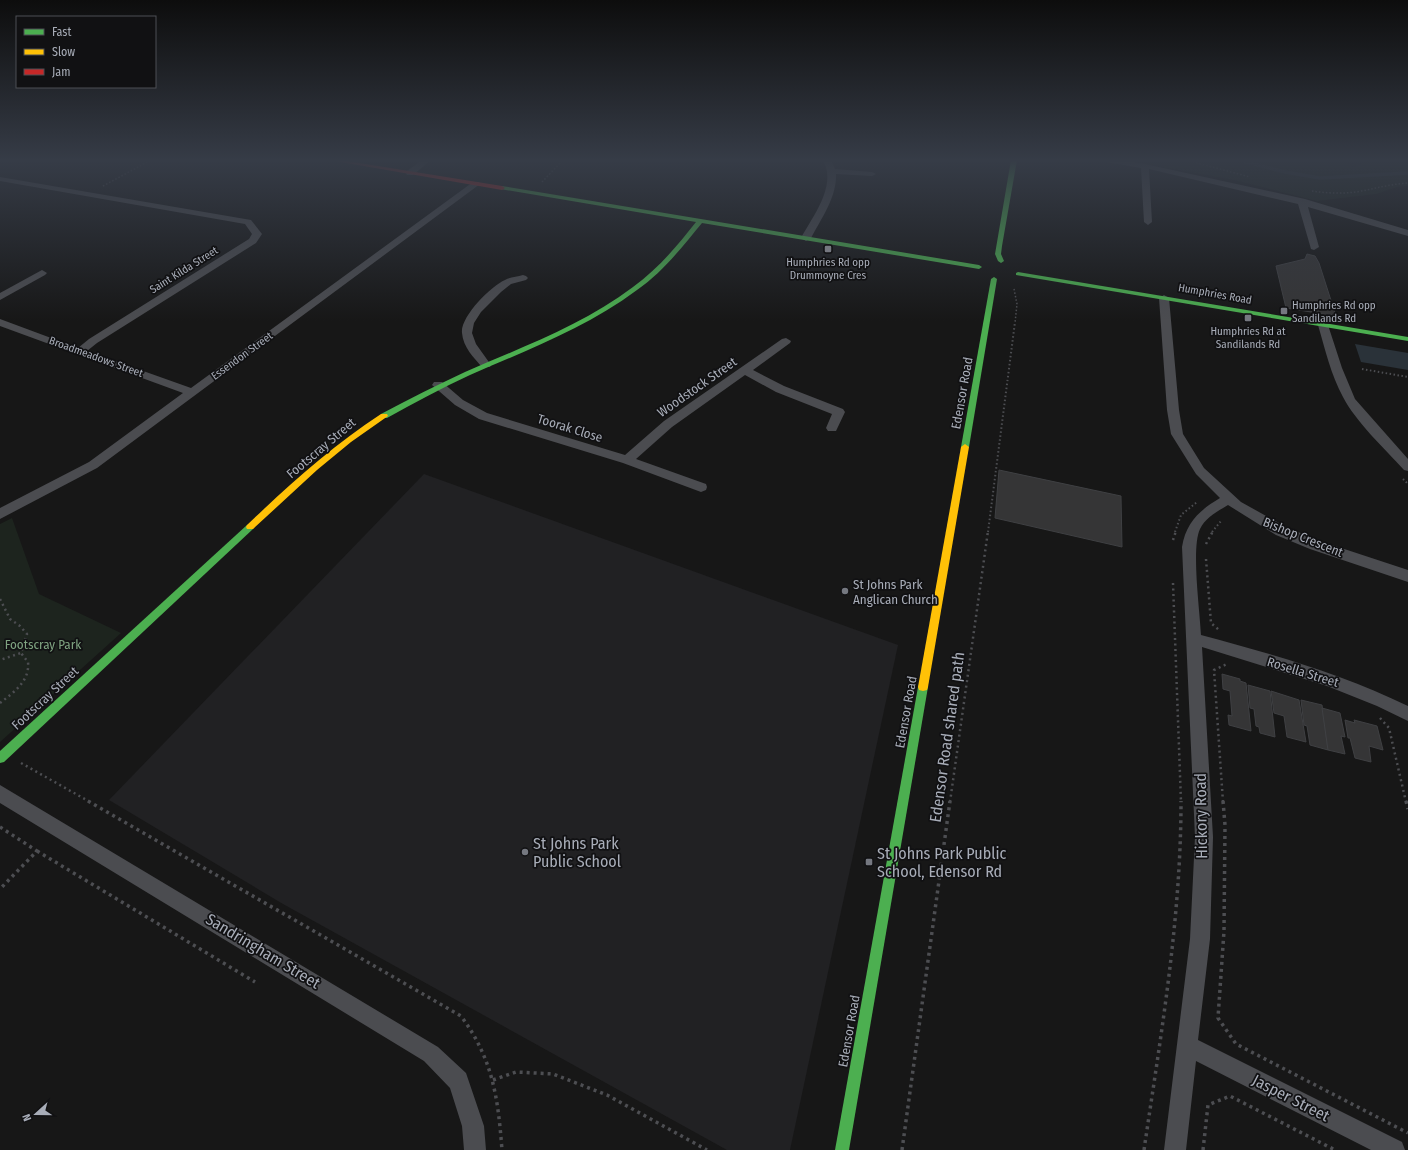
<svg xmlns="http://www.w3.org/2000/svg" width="1408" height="1150" viewBox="0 0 1408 1150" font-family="'Fira Sans Condensed',sans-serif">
<rect width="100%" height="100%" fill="#171717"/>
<!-- built -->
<polygon fill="#212123" points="424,474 898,645 790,1150 727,1150 283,904 109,800"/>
<!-- green -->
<g fill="#1d241e">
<polygon points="1125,160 1342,160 1353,167 1372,160 1408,160 1408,186 1397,187 1376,194 1317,201 1234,180"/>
<polygon points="12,518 39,594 121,633 0,742 0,524"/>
</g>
<!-- water -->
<polygon fill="#2a3239" points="1355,344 1408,353 1408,370 1361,362"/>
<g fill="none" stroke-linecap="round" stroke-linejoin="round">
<!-- stream -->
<polyline stroke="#2a3239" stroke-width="3.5" points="1239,160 1285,172 1320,178 1408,173"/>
</g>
<!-- building -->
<g fill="#353536" stroke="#3f4043">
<polygon points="1307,254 1315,256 1319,263 1336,316 1286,308 1276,266 1305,259"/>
<polygon points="999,470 1121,496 1122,547 995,518"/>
<polygon points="1222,674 1240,679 1240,681 1246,683 1251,731 1229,725 1228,715 1232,716 1230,691 1223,689"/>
<polygon points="1248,685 1270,691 1275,737 1260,733 1259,727 1256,726 1254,709 1250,708"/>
<polygon points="1271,691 1299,700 1306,742 1287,737 1284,716 1274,713"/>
<polygon points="1301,700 1322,705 1328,750 1310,745 1307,726 1304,725"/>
<polygon points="1322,708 1340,713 1345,737 1341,736 1345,754 1328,750"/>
<polygon points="1345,720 1355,723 1354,720 1377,726 1383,750 1369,746 1371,762 1355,758 1350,738 1348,738"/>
</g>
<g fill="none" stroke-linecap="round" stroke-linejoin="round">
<!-- path-far3 -->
<g stroke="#4d4e52" stroke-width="1.5" stroke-dasharray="1.5 2" stroke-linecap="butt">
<polyline points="1186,160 1250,177"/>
<polyline points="542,182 563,160"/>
<polyline points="103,186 151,160"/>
<path d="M1312,191C1326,193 1341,194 1356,192C1374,189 1390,184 1408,183"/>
<polyline points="1014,289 1017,304 1015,323"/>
</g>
<!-- path-far2 -->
<g stroke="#4d4e52" stroke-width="2" stroke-dasharray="1.5 2.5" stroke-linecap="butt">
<polyline points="1362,369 1408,377"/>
<polyline points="1403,479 1408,484"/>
<polyline points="988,532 1015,322"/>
<polyline points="1175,532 1181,515 1197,502"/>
<polyline points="1212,532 1221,521"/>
</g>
<!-- path-far1 -->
<g stroke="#4d4e52" stroke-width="2.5" stroke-dasharray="2 3.5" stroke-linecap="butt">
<polyline points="1173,540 1176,531"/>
<polyline points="1206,544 1213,531"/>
<polyline points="1206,559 1211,623 1219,630"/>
<polyline points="1173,583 1181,802"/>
<polyline points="0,599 10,619 20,626 27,634 21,653 0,660"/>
<path d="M0,703C14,692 30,681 28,662L21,653"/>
<polyline points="1380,718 1389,728 1406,802"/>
<polyline points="21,763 90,802"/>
<polyline points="950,802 988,531"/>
<polyline points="1223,802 1214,670 1227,664"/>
</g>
<!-- path -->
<g stroke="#4d4e52" stroke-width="3.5" stroke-dasharray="3 4" stroke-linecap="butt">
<path d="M88,801L461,1016C493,1059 498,1098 502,1150"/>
<polyline points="1223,801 1225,825 1224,931 1218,1018 1236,1044 1408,1133"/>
<polyline points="1406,801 1408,809"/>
<polyline points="0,827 37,851 0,889"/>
<polyline points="37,851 255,982"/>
<polyline points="493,1080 516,1072 553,1074 607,1095 707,1150"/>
<polyline points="902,1150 950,801"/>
<path d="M1144,1150C1161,1034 1181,919 1181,801"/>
<polyline points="1203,1150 1208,1105 1230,1096 1335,1150"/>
</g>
<!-- street -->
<g fill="#4b4c50" fill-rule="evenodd">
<polygon points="422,160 431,160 413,175 407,175 406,173 407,171"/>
<path d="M770,160H831L835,169L872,172L876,174L872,176L836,174C837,197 821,219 811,238L806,241L801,238C813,216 836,187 824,162H774Z"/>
<polygon points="1102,160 1121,160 1145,164 1305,199 1408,230 1408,236 1308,207 1319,247 1314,250 1311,249 1298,204 1149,169 1152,222 1148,225 1144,222 1141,168 1106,162"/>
<polygon points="0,177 251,220 262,234 256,243 97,343 87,351 191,388 473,182 479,182 480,184 97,468 0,519 0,508 89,462 183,393 0,326 0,319 78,348 89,339 249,239 252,234 245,224 0,181"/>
<polygon points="42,270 47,273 45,275 0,300 0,293"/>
<path d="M523,275L526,276L528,278L526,280L511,284L501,292L481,312L474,323L472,333L476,344L491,365L490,367H482C474,358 463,347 462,333C460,317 491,286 505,280C510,277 517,277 523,275Z"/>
<path d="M1164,295L1169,298L1179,410L1183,434L1204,468L1241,502L1286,527L1320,541L1408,570V582L1310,549L1276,535L1228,505C1218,511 1205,518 1200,529C1191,548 1200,611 1201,635C1272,654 1342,674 1408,706V721L1377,706L1327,686L1202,647L1213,837L1210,939L1198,1040L1402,1142L1405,1150H1371L1196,1061L1186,1150H1164L1190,939L1195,837L1182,547C1186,522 1200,510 1220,498L1196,474L1171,434L1167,410L1159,298Z"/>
<path d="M1323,322L1328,325L1342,368L1355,399L1408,459V471L1404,470C1384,448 1356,422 1343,397C1331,375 1325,349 1318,325Z"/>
<polygon points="786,338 791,341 790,343 753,370 784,386 843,409 845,412 836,431 828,431 826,428 832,414 776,392 745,375 672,427 636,459 706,484 707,487 706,490 701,492 623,463 479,419 455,405 432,385 434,382 442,382 463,400 487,413 625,455 664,421 782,339"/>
<polygon points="0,785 438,1047 466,1073 484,1126 486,1150 464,1150 462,1126 450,1088 424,1061 0,803"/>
</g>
<!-- fast -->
<g fill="#4caf50" fill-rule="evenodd">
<polygon points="1011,160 1017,160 1002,246 1001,254 1004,261 1001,263 998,261 995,254"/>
<path d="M502,186L979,265L982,267L979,269L702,223C682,247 663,272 637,290C586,328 527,350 470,375C442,388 414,403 387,418H381V414C409,399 437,385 465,372C522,347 583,325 633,287C659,268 677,246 696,222L500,189L499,188Z"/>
<polygon points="1018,272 1408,337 1408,341 1016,275 1016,273"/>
<polygon points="994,277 997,279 969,447 965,450 961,447 991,279"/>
<polygon points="250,524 253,525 254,527 253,529 4,762 0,763 0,751 247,525"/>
<polygon points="923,683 927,684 928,687 849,1150 835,1150 918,687 919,684"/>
</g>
<!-- slow -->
<g fill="#ffc107" fill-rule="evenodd">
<path d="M381,414H387L388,416L351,442L317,470L253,529H247L246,527L247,525C289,485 332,446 381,414Z"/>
<polygon points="965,444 969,447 928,687 927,690 923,691 919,690 918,687 961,447"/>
</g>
<!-- jam -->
<polygon fill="#c62828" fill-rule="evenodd" points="329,160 341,160 502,186 505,188 502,190"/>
</g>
<!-- sky -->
<linearGradient id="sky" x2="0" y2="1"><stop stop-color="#0d0d0d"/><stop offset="0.5" stop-color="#363c47"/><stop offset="1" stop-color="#363c47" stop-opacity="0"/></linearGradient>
<rect width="1408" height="321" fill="url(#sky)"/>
<!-- markers -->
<g fill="#757880" stroke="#111113" stroke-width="1.5">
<rect x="824" y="245" width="8" height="8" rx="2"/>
<rect x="1280" y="307" width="8" height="8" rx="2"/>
<rect x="1244" y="314" width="8" height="8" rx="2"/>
<circle cx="845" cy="591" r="4"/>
<circle cx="525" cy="852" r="4"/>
<rect x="865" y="858" width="8" height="8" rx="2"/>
</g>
<g text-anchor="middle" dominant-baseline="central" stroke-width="3.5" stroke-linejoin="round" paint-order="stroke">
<!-- far-poi labels -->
<g font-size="11" fill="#a8adb8" stroke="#111113">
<text x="828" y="262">Humphries Rd opp<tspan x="828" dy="13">Drummoyne Cres</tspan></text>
<text x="1292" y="305" text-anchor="start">Humphries Rd opp<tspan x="1292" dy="13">Sandilands Rd</tspan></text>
<text x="1248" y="331">Humphries Rd at<tspan x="1248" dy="13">Sandilands Rd</tspan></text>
</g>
<!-- far-street labels -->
<g font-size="11" fill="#a8adb8" stroke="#111113">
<text transform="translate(184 270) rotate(-32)">Saint Kilda Street</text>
<text transform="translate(1215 294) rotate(10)">Humphries Road</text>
<text transform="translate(242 356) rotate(-36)">Essendon Street</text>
<text transform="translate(96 357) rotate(20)">Broadmeadows Street</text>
</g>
<!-- street labels -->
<g font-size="13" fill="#a8adb8" stroke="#111113">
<text transform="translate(697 387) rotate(-35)">Woodstock Street</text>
<text transform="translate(962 393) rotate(-80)">Edensor Road</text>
<text transform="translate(570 428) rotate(17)">Toorak Close</text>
<text transform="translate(321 448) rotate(-40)">Footscray Street</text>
<text transform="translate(1303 537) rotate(22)">Bishop Crescent</text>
<text transform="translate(1303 672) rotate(17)">Rosella Street</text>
<text transform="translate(45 698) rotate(-43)">Footscray Street</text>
<text transform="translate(906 712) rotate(-80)">Edensor Road</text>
<text transform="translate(849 1031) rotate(-80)">Edensor Road</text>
</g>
<!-- poi labels -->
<g font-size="13" fill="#a8adb8" stroke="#111113" text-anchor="start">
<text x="853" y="584">St Johns Park<tspan x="853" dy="15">Anglican Church</tspan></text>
</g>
<!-- park labels -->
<g font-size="13" fill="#7fa381" stroke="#111113">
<text x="43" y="644">Footscray Park</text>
</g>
<!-- near-street labels -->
<g font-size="16" fill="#a8adb8" stroke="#111113">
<text transform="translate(947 737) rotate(-82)">Edensor Road shared path</text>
<text transform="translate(1201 816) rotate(-91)">Hickory Road</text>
<text transform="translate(263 951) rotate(31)">Sandringham Street</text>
<text transform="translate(1291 1098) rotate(27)">Jasper Street</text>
</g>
<!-- near-poi labels -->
<g font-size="16" fill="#a8adb8" stroke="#111113" text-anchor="start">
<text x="533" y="843">St Johns Park<tspan x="533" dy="18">Public School</tspan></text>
<text x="877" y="853">St Johns Park Public<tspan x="877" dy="18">School, Edensor Rd</tspan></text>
</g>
</g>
<!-- legend -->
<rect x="16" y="16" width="140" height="72" fill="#111113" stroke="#4d4f55"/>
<rect x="24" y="29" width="20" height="6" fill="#4caf50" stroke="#4d4f55"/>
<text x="52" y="36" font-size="12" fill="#a8adb8">Fast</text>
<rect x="24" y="49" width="20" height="6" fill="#ffc107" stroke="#4d4f55"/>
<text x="52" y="56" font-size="12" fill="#a8adb8">Slow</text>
<rect x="24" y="69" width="20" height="6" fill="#c62828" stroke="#4d4f55"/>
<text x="52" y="76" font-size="12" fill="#a8adb8">Jam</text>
<!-- north arrow -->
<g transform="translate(36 1114) rotate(249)" stroke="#111113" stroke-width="3" paint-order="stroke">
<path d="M0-3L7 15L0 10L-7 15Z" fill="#a8adb8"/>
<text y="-6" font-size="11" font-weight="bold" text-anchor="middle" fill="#a8adb8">N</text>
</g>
</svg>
